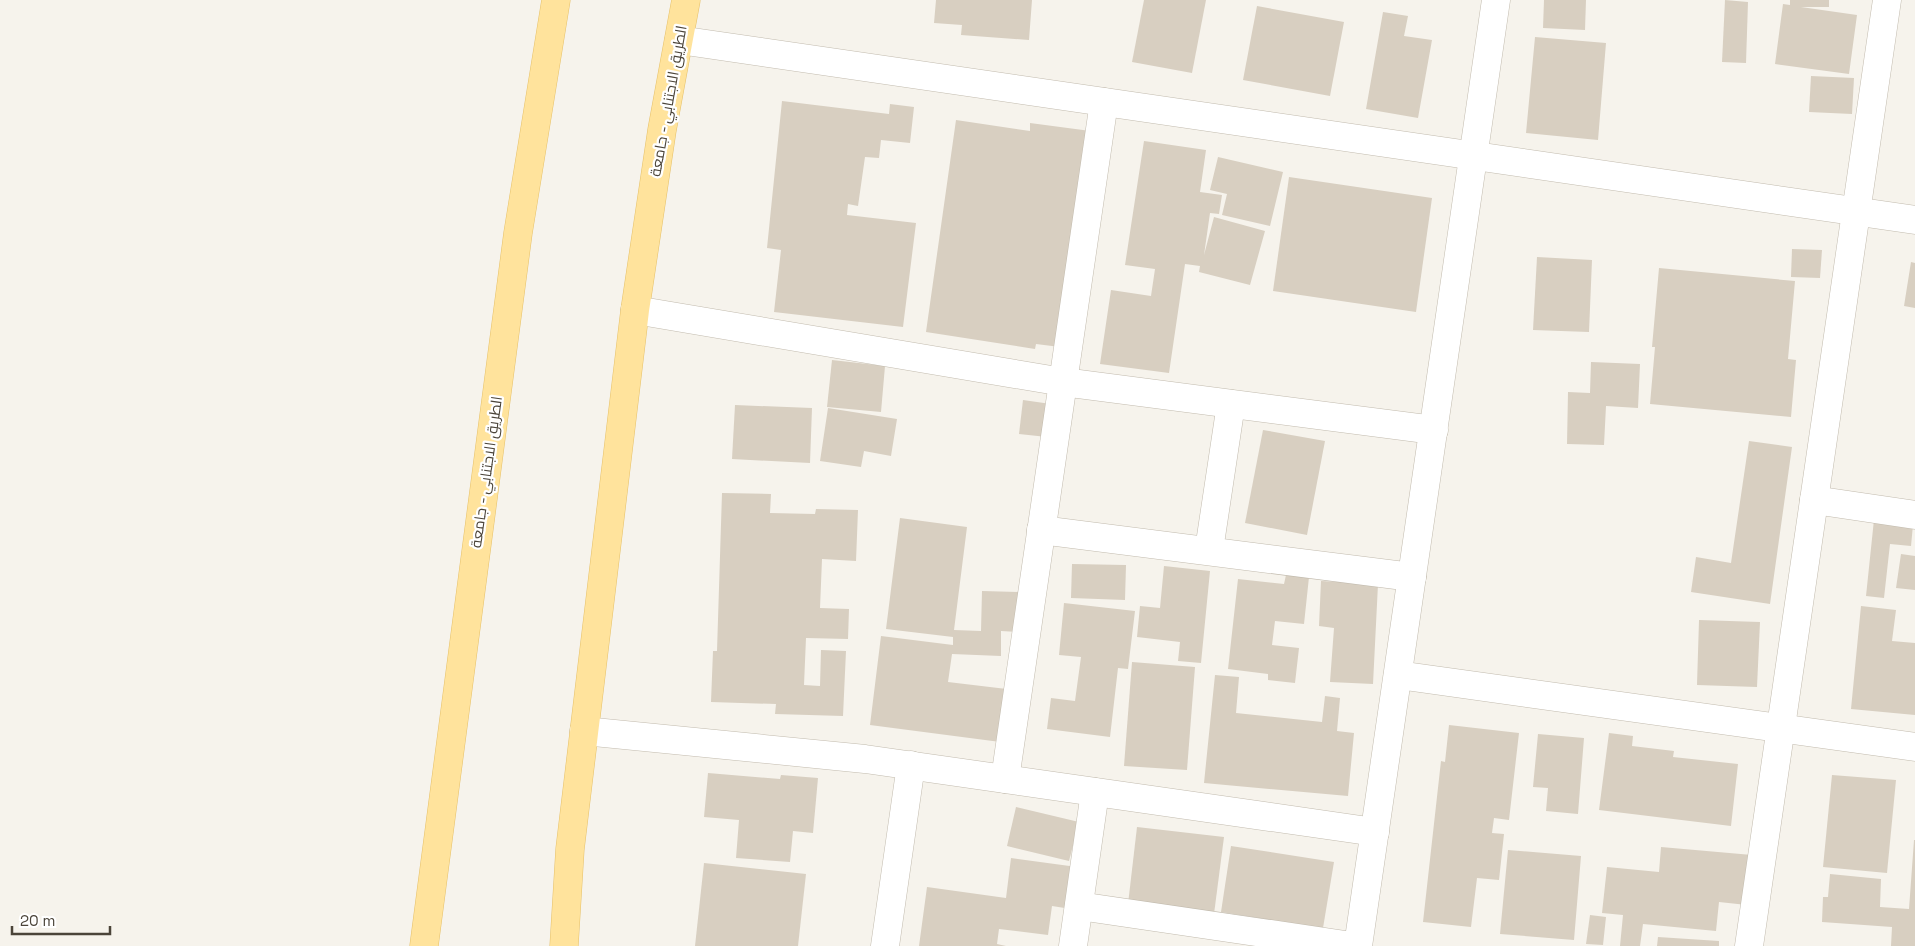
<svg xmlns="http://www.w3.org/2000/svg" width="1915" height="946" viewBox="0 0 1915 946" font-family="'Space Grotesk',Cairo,sans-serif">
<rect width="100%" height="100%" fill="#f6f3ec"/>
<!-- building -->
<g fill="#d8cfc1">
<polygon points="936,0 1032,0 1029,40 961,35 962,25 934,23"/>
<polygon points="1144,0 1206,0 1192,73 1132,62"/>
<polygon points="1544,0 1586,0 1585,30 1543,28"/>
<polygon points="1725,0 1748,2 1746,63 1722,62"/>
<polygon points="1790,0 1829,0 1829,7 1801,7 1857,15 1849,74 1775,64 1783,4 1790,5"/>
<polygon points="1257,6 1344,22 1330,96 1243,80"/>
<polygon points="1383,12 1408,16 1404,36 1432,40 1418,118 1366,109"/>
<polygon points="1535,37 1606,43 1598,140 1526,133"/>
<polygon points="1811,76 1854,78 1852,114 1809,112"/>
<polygon points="782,101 889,114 890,104 914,107 910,143 881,140 879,158 865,157 858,206 848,204 847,215 916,223 903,327 774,312 781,250 767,248"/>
<polygon points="956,120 1030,131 1030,123 1098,132 1068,348 1036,344 1035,349 926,332"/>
<polygon points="1144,141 1206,150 1200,192 1222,195 1219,214 1210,213 1204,255 1214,217 1265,231 1250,285 1199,272 1200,266 1185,264 1169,373 1100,364 1111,290 1151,296 1155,269 1125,265"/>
<polygon points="1218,157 1283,172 1270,226 1222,215 1227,194 1210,190"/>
<polygon points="1289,177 1432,198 1416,312 1273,291"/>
<polygon points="1792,249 1822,250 1820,278 1791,277"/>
<polygon points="1537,257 1592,260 1589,332 1533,330"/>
<polygon points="1911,262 1915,263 1915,308 1904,306"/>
<polygon points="1659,268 1795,281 1788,359 1796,360 1791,417 1650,404 1655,347 1652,347"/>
<polygon points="832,360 885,366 881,412 827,407"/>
<polygon points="1591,362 1640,364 1638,408 1606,406 1604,445 1567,444 1568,392 1590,393"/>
<polygon points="1023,400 1051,404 1047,437 1019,434"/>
<polygon points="735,405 812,408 810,463 732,459"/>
<polygon points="828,408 897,419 891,456 864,451 861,467 820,461"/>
<polygon points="1263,430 1325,441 1307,535 1245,523"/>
<polygon points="1749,441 1792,447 1770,604 1691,592 1696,557 1731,563"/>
<polygon points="722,493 771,494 770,513 815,514 816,509 858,510 856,561 822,559 820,608 849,609 848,639 806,638 804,685 820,686 821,650 846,651 843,716 775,714 776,704 711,702 713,651 717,651"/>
<polygon points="1875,510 1914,514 1911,546 1890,544 1884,598 1866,596"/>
<polygon points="900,518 967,527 954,630 981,631 982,591 1021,592 1019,632 1001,631 1001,656 952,654 948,682 1015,690 1008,743 870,725 881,636 953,645 953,637 886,629"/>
<polygon points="1901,554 1915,556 1915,590 1896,588"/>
<polygon points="1072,564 1126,565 1125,600 1071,598"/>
<polygon points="1164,566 1210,571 1201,663 1178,661 1180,642 1137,637 1140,606 1160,608"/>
<polygon points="1286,575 1309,577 1304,624 1275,621 1272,645 1299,648 1295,683 1268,680 1268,674 1228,669 1238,579 1284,584"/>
<polygon points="1321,581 1378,584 1373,684 1330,682 1334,628 1319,626"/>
<polygon points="1064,603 1135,611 1128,669 1118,668 1110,737 1047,729 1051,698 1075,701 1081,657 1059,655"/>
<polygon points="1861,606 1896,610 1892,641 1915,643 1915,715 1851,709"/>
<polygon points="1699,620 1760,622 1757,687 1697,685"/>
<polygon points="1132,662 1195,667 1187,770 1124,766"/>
<polygon points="1215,675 1239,677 1236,713 1322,722 1325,696 1340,698 1337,731 1354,733 1348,796 1204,783"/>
<polygon points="1449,725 1519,733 1509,820 1494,818 1492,833 1504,834 1499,880 1477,878 1471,927 1423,922 1441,761 1445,762"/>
<polygon points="1609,733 1633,736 1632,746 1674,751 1673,757 1738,764 1731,826 1599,810"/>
<polygon points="1538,734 1584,738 1578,814 1546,811 1548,788 1533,787"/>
<polygon points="708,773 780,779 781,775 818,778 813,833 793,831 790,862 736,858 739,820 704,817"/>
<polygon points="1832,775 1896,780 1887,873 1823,867"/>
<polygon points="1016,807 1079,822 1069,861 1007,846"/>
<polygon points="1137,827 1224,837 1214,914 1128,904"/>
<polygon points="1914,840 1915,840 1915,946 1891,946 1892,927 1822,922 1823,897 1828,897 1830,874 1881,879 1880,907 1909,909"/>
<polygon points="1231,846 1334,862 1323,928 1221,912"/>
<polygon points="1661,847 1752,855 1747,905 1719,902 1716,931 1643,924 1640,946 1620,946 1623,915 1602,913 1607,867 1659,872"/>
<polygon points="1508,850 1581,856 1574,940 1500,934"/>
<polygon points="1011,858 1077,867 1071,909 1052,906 1048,935 999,929 997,944 1006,946 919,946 927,887 1006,898"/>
<polygon points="704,863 806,874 798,946 695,946"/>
<polygon points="1590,915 1606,917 1603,945 1586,944"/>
<polygon points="1658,937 1719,941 1719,946 1657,946"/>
</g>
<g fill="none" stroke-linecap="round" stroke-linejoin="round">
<defs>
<g id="minor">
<polyline points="635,310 1063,382 1434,430"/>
<polyline points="1814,500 1915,515"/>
<polyline points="1041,530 1412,577"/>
<polyline points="1209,550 1231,404"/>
<polyline points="1398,675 1915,747"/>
<polyline points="584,731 865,759 1375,832"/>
<polyline points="1005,779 1104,102"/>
<polyline points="1079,906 1352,946"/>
<polyline points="885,946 911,765"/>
<polyline points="1073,946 1095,792"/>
<polyline points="1358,946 1496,0"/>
<polyline points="1749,946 1887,0"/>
</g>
<polyline id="tertiary" points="679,40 1915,220"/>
<g id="primary">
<polyline points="424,946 518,233 556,0"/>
<polyline points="564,946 570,849 635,310 662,130 686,0"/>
</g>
</defs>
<!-- minor casing -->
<use href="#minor" stroke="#c2bbae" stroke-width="29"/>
<!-- tertiary casing -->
<use href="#tertiary" stroke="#c2bbae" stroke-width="29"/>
<!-- primary casing -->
<use href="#primary" stroke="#e6c16a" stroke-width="29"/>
<!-- minor -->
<use href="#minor" stroke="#fff" stroke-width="28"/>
<!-- tertiary -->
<use href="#tertiary" stroke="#fff" stroke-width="28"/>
<!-- primary -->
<use href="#primary" stroke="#ffe39c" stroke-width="28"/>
</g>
<g text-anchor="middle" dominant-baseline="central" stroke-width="4.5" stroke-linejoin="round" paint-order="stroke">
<!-- street labels -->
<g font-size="15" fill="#4b4439" stroke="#fff">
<text transform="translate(668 101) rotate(-80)">الطريق الاجتنابي - جامعة</text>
<text transform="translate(486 472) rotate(-82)">الطريق الاجتنابي - جامعة</text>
</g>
</g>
<!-- scale -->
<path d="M12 926v8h98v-8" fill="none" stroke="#4b4439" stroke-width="2.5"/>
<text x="20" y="926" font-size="15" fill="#4b4439" stroke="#ffffff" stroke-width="4" paint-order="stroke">20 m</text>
</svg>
